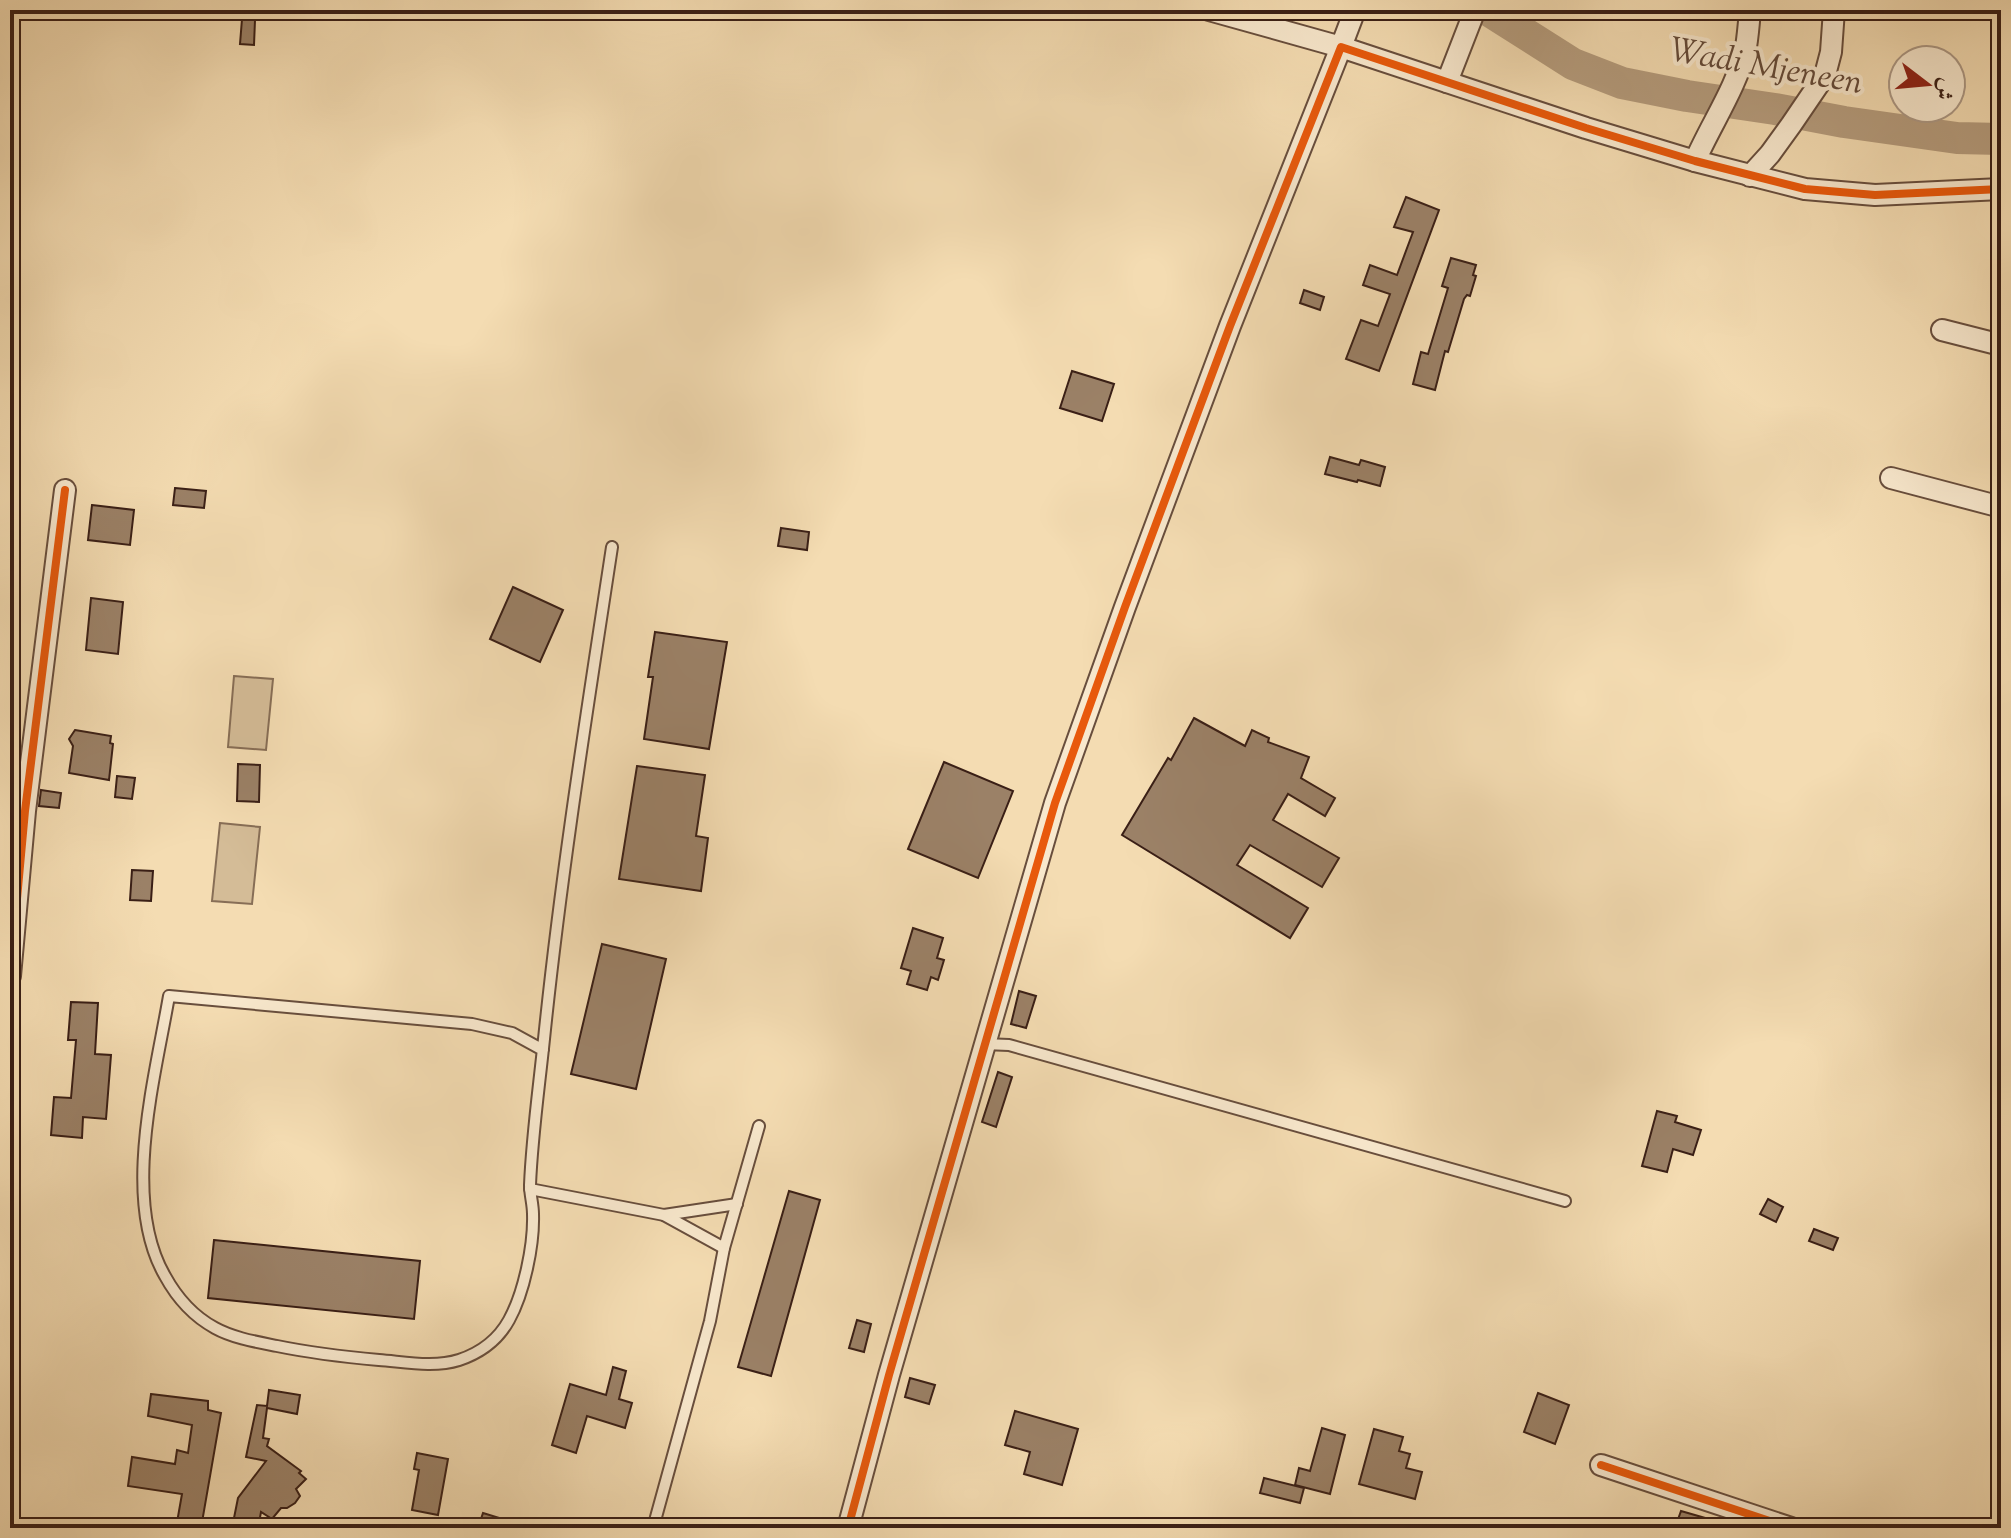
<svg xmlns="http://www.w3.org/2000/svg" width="2011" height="1538" viewBox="0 0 2011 1538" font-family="'Sorts Mill Goudy',Amiri,serif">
<rect width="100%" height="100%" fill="#f4dcb2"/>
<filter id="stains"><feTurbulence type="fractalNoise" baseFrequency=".0025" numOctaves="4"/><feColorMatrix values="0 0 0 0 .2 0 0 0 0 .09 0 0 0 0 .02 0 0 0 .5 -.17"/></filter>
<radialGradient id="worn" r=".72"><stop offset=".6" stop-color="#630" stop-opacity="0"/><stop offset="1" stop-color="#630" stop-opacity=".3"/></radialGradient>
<!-- green -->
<g fill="#d4bc97" stroke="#876e56" stroke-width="2">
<polygon points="234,676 273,679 266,750 228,747"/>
<polygon points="220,823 260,827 252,904 212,901"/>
</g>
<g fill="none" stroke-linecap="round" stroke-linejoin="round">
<!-- river -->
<polyline stroke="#b59c7d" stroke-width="32" points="1488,10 1573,64 1622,83 1687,96 1775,109 1844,122 1957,138 2001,139"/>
</g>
<!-- building -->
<g fill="#9b8167" stroke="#3a1f16" stroke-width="2">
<polygon points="242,19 255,20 254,45 240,44"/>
<polygon points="1406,197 1439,210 1379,371 1346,359 1361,320 1378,326 1390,294 1363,285 1370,265 1397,275 1413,232 1394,227"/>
<polygon points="1451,258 1476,265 1473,275 1476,276 1470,296 1467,295 1464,299 1448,352 1445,351 1435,390 1413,384 1421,352 1428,354 1448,288 1442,286"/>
<polygon points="1304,290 1324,297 1320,310 1300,303"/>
<polygon points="1072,371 1114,384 1102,421 1060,408"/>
<polygon points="1330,457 1359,465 1361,460 1385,467 1380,486 1358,480 1357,482 1325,474"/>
<polygon points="175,488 206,491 204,508 173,505"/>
<polygon points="92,505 134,510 130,545 88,540"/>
<polygon points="781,528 809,532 807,550 778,546"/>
<polygon points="513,587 563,610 540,662 490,639"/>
<polygon points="91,598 123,602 118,654 86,650"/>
<polygon points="655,632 727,642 709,749 644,739 653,677 648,677"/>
<polygon points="1194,718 1245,746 1252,730 1269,738 1268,742 1309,757 1301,778 1335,798 1325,816 1288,794 1273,820 1339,858 1322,887 1250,845 1237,865 1308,908 1290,938 1122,835 1168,758 1171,760"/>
<polygon points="75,730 111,736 110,743 113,744 109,780 69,773 73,746 69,739"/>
<polygon points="944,762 1013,791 978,878 908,849"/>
<polygon points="238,764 260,765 259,802 237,801"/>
<polygon points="637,766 705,775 696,836 708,838 701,891 619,879"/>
<polygon points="117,776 135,778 132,799 115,797"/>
<polygon points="41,790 61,793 59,808 39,806"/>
<polygon points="132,870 153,871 151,901 130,900"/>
<polygon points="913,928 943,938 937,958 944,960 938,980 931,977 927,990 907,984 911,971 901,968"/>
<polygon points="602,944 666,959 636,1089 571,1074"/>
<polygon points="1019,991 1036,996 1026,1028 1011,1024"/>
<polygon points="71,1002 98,1003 95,1054 111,1055 106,1119 83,1117 82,1138 51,1135 54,1097 71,1098 76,1040 68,1040"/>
<polygon points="998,1072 1012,1077 996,1127 982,1122"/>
<polygon points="1657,1111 1677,1116 1675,1122 1701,1130 1693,1155 1673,1149 1667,1172 1642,1166"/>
<polygon points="789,1191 820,1200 771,1376 738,1367"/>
<polygon points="1768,1199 1783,1207 1776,1222 1760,1214"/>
<polygon points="1814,1229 1838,1238 1833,1250 1809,1241"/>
<polygon points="214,1240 420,1261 414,1319 208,1298"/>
<polygon points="857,1320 871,1324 864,1352 849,1348"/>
<polygon points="613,1367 626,1371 619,1399 632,1403 625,1428 587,1416 576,1453 552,1445 570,1384 606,1395"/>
<polygon points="910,1378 935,1385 929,1404 905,1397"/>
<polygon points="269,1390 300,1395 297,1414 267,1408 263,1438 269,1439 267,1446 301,1471 299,1473 306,1479 296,1489 300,1496 295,1503 287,1508 281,1508 272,1519 261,1512 258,1528 232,1528 238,1498 266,1461 246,1457 257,1405 267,1406"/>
<polygon points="1538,1393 1569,1405 1555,1444 1524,1432"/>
<polygon points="151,1394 208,1401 208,1410 221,1413 201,1528 176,1528 182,1494 128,1486 132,1457 175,1464 177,1450 188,1453 192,1425 148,1416"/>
<polygon points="1015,1411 1078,1429 1062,1485 1024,1474 1030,1452 1005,1445"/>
<polygon points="1322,1428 1345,1435 1330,1494 1295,1485 1299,1468 1310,1471"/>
<polygon points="1374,1429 1403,1437 1399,1451 1410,1454 1406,1468 1422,1472 1415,1499 1359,1484"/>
<polygon points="417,1453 448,1459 438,1515 412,1510 419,1470 414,1469"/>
<polygon points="1264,1478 1304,1488 1300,1503 1260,1493"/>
<polygon points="1681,1511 1726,1524 1725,1528 1686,1528 1676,1525"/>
<polygon points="483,1513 522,1525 521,1528 478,1528"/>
</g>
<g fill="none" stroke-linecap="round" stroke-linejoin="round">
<defs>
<g id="service">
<polyline points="984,1044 1009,1045 1565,1201"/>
<path d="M543,1050L512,1033L472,1024L169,996C155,1078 121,1200 165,1276C177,1298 193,1316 215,1328C233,1338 257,1342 277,1346C311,1353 345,1357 379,1360C405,1362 434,1368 459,1360C480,1353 498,1340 509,1320C524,1293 534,1245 533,1214C533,1204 530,1195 530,1185C532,1136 539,1088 544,1039C561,874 587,711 612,547"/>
<polyline points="530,1189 664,1215 724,1248"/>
<polyline points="664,1215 737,1204"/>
<polyline points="653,1528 710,1321 724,1248 759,1126"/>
</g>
<g id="minor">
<polyline points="1209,10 1341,47 1355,10"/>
<polyline points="1447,82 1475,10"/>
<path d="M1695,161C1711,124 1737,87 1746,47C1748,35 1749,22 1750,10"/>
<polyline points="1750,176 1770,154 1791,125 1825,75 1831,52 1834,10"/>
<polyline points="1942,330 2001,345"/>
<polyline points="1891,478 2001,507"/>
<polyline points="10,976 25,811 65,490"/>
<polyline points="1601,1465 1791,1528"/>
<polyline points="848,1528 889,1375 1055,803 1125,607 1230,326 1341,47 1586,128 1695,161 1805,189 1875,195 2001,189"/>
</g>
</defs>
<!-- service casing -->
<use href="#service" stroke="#684e3d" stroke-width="14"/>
<!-- minor casing -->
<use href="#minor" stroke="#684e3d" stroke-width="24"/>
<!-- service -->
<use href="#service" stroke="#f8e8cd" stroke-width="10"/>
<!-- minor -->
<use href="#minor" stroke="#f8e8cd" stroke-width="20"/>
<defs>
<g id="cycleway">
<polyline points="10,976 25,811 65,490"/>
<polyline points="1601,1465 1791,1528"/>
<polyline points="848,1528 889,1375 1055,803 1125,607 1230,326 1341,47 1586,128 1695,161 1805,189 1875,195 2001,189"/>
</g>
</defs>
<!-- cycleway casing -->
<use href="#cycleway" stroke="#f8e8cd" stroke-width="13"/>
<!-- cycleway -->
<use href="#cycleway" stroke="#e8590c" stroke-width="8"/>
</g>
<g text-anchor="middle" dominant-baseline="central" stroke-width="8" stroke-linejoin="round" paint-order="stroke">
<!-- water labels -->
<g font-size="34" font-style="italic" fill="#654b3a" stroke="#f8e8cd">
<text transform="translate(1766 68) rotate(10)">Wadi Mjeneen</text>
</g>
</g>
<!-- margin -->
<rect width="2011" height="1538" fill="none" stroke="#f4dcb2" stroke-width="40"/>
<rect x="12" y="12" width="1987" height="1514" fill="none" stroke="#3a1f16" stroke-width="4"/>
<rect x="20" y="20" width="1971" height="1498" fill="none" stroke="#3a1f16" stroke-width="2"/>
<!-- north arrow -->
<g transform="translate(1927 84) rotate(106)"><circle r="38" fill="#f8e8cd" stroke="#ac9884" stroke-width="2"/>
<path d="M0-6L14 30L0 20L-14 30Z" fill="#8f2418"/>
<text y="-12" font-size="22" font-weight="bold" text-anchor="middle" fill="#3a1f16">ش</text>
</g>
<rect width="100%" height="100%" filter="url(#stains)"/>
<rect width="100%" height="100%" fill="url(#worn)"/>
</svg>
